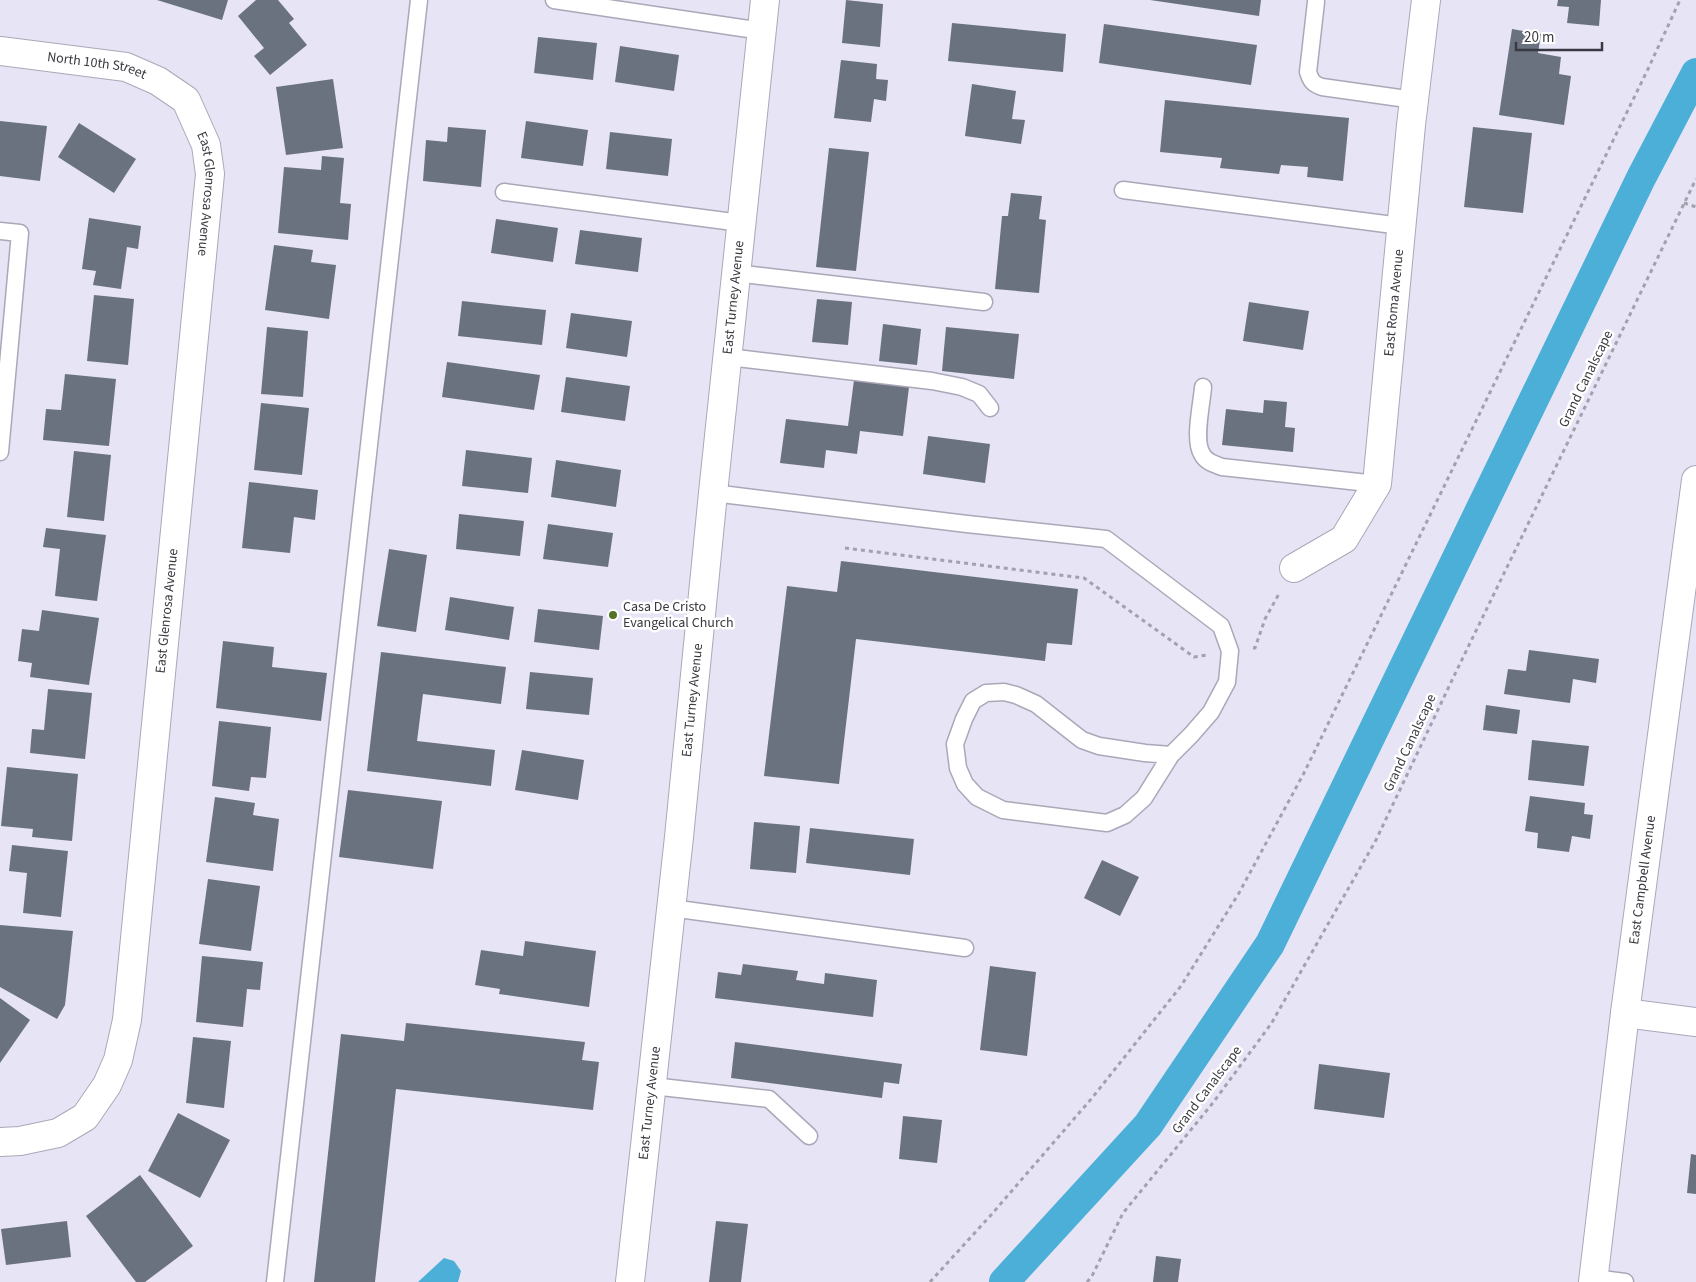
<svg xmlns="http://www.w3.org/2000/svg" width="1696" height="1282" viewBox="0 0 1696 1282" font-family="'Source Sans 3',sans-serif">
<rect width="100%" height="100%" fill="#e6e4f5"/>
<!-- water -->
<polygon fill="#4bafd7" points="444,1258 454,1261 461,1271 458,1282 418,1282"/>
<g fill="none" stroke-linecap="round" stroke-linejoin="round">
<!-- canal -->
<polyline stroke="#4bafd7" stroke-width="30" points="1004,1282 1148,1125 1270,944 1641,178 1696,73"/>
</g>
<!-- building -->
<g fill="#6a7280">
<polygon points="157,0 228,0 222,20"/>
<polygon points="256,0 278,0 294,19 289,23 307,45 270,75 254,56 264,48 238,16"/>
<polygon points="846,0 883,4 880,47 842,43"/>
<polygon points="1150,0 1261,0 1259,16"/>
<polygon points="1558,0 1601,0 1599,26 1567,23 1569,7 1557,6"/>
<polygon points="952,23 1066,34 1063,72 948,61"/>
<polygon points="1104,24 1257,45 1251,85 1099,63"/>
<polygon points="1512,29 1541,34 1538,53 1561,57 1559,74 1571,76 1564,125 1499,115"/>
<polygon points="538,37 597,43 593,80 534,73"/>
<polygon points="620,46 679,55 674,91 615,82"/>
<polygon points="841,60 877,64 876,79 888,80 886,101 874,99 871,122 834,118"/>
<polygon points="333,79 343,148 286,155 276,87"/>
<polygon points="972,84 1016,91 1012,119 1025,120 1021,144 965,136"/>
<polygon points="1165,100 1349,118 1343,181 1307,177 1308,167 1281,165 1279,174 1220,168 1222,158 1160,152"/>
<polygon points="0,121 47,126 40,181 0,176"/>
<polygon points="526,121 588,130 583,166 521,158"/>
<polygon points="79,123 136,159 114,193 58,157"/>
<polygon points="448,127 486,130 481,187 423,181 426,140 447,142"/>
<polygon points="1473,127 1532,133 1523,213 1464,207"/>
<polygon points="610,132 672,139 668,176 606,169"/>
<polygon points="829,148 869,152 856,271 816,267"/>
<polygon points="322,156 344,158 340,203 351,204 348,240 278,233 284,167 321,170"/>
<polygon points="1011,193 1042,196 1039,219 1046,220 1039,293 995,289 1002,216 1008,216"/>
<polygon points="89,218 141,226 138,249 127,247 121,289 93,285 96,271 82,269"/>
<polygon points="496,219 558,228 553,262 491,253"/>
<polygon points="580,230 642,238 638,272 575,264"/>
<polygon points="274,245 313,250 311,262 336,265 329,319 265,310"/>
<polygon points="94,295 134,299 128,365 87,361"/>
<polygon points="817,299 852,302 848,345 812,342"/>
<polygon points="462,301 546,310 542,345 458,336"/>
<polygon points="1249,302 1309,311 1303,350 1243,341"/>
<polygon points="571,313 632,321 627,357 566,348"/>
<polygon points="883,324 921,329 917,365 879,361"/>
<polygon points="267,327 308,331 303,397 261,394"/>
<polygon points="946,327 1019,334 1014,379 942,371"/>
<polygon points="447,362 540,375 534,410 442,397"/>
<polygon points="65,374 116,379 109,446 43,440 46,409 61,410"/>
<polygon points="566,377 630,386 625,421 561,412"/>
<polygon points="854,380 909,387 903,436 860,431 857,454 826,450 824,468 780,463 786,419 848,426"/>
<polygon points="1264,400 1287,402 1285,427 1295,428 1293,452 1222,445 1226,409 1263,413"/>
<polygon points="261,403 309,408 302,475 254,470"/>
<polygon points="928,436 990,444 985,483 923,474"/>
<polygon points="466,450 532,458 528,493 462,486"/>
<polygon points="74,451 111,455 104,521 67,517"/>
<polygon points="556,460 621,470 616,507 551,497"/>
<polygon points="249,482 318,490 315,520 294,517 290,553 242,548"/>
<polygon points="459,514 524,521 520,556 456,549"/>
<polygon points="548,524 613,533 608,567 543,559"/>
<polygon points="46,528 106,535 97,601 55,596 60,549 43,547"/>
<polygon points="389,549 427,555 416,632 377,626"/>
<polygon points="841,561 1078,589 1072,645 1047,643 1045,661 856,639 839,784 764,776 787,586 837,592"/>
<polygon points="450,597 514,607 509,640 445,630"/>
<polygon points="538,609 603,616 599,650 534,642"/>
<polygon points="42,610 99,618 89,685 30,677 32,663 18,661 22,629 39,631"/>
<polygon points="223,641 274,647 272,667 327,673 321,721 216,708"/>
<polygon points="1529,650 1599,659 1596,683 1573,679 1570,703 1504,694 1508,669 1526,671"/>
<polygon points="381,652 506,667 501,704 423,694 417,741 495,750 491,786 367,771"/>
<polygon points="530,672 593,678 589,715 526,709"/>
<polygon points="48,689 92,693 85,759 30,753 32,729 44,730"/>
<polygon points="1486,705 1520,710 1517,734 1483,730"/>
<polygon points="219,721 271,727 266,778 251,777 249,791 212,786"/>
<polygon points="1532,740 1589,746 1584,786 1528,780"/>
<polygon points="522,750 584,760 578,800 515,790"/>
<polygon points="7,767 78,774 72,841 32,837 33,829 1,826"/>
<polygon points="348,790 442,801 433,869 339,857"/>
<polygon points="1530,796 1585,803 1584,814 1593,815 1590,839 1572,836 1569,852 1537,848 1538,833 1525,831"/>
<polygon points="215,797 255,803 253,815 279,819 273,871 206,862"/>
<polygon points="754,822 800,826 796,873 750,869"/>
<polygon points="810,828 914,839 910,875 806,863"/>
<polygon points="12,845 68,851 61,917 23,913 27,873 9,871"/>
<polygon points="1102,860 1139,877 1120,916 1084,898"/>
<polygon points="208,879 260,886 251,951 199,944"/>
<polygon points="0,925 73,931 65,1005 57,1019 0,987"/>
<polygon points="525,941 596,951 589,1007 499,994 500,989 475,985 481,950 523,956"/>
<polygon points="202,956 263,962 260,990 247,989 243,1027 196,1022"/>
<polygon points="743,964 798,971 796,980 824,984 825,973 877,980 873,1017 715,998 718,972 741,975"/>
<polygon points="990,966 1036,972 1027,1056 980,1050"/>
<polygon points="0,998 30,1020 0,1063"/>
<polygon points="406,1023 585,1042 582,1060 599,1062 593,1110 396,1089 375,1282 314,1282 341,1034 404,1041"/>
<polygon points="193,1037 231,1041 224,1108 186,1103"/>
<polygon points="735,1042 902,1064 899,1084 884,1082 882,1098 731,1078"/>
<polygon points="1319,1064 1390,1073 1384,1118 1314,1109"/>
<polygon points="178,1113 230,1140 200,1198 148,1171"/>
<polygon points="903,1116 942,1120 937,1163 899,1159"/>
<polygon points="1691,1154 1696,1155 1696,1194 1687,1193"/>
<polygon points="140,1175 193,1246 145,1282 136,1282 86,1216"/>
<polygon points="67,1221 71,1257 6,1265 1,1229"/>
<polygon points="716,1221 748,1224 741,1282 709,1282"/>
<polygon points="1156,1256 1181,1259 1178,1282 1153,1282"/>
</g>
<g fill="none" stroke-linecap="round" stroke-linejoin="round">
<defs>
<g id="lane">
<polyline points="554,0 762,31"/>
<path d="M1316,2L1308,72C1311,81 1313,84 1322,87L1414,100"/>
<polyline points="1123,190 1401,226"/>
<polyline points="504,192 741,223"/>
<polyline points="0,231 20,233 0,452"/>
<polyline points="735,273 984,302"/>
<polyline points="728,357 932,381 962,387 979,394 990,408"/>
<path d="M1203,387C1202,403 1193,440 1202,454C1206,462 1214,464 1222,467L1377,484"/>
<polyline points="713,493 967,524 1106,539 1221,626 1230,651 1227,682 1211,712 1191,735 1171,755 1145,753 1099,746 1082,740 1036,704 1016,695 1004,692 986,693 973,701 964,719 955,744 958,768 965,784 977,797 1003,810 1107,823 1125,815 1144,798 1171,755"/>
<polyline points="671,908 965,948"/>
<polyline points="652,1086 769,1099 809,1136"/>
<polyline points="1594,1278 1625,1282"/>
<polyline points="275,1282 419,0"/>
</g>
<g id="street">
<path id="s1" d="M0,51L126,67L158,81L186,100L206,145L210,174L127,1020L118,1060L107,1085L85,1117L58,1133L20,1141L0,1142"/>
<path id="s2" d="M1294,568L1344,539L1377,484L1411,125L1426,0"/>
<polyline points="1625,1013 1696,1022"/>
<path id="s3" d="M630,1282L679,837L713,493L765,0"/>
<path id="s4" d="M1593,1282L1625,1013L1696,480"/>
</g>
</defs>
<!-- lane casing -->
<use href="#lane" stroke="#aaa8b8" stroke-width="19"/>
<!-- street casing -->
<use href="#street" stroke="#aaa8b8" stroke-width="30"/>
<!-- path -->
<g stroke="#a3a1ae" stroke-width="3" stroke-dasharray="4 4" stroke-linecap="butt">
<polyline points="1684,203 1696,207"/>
<polyline points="845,548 1084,578 1194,657 1207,655"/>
<polyline points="1253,648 1255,648 1265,619 1280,592"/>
<polyline points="930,1282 991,1215 1092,1098 1181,986 1239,893 1304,773 1648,69 1680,0"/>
<polyline points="1087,1282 1092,1276 1123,1213 1212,1104 1271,1024 1376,840 1454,676 1696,179"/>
</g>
<!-- lane -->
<use href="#lane" stroke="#fff" stroke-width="16"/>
<!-- street -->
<use href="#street" stroke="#fff" stroke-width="28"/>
</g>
<!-- markers -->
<circle fill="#527228" stroke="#fff" stroke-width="2" cx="613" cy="615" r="5"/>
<g text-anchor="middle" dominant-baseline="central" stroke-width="5" stroke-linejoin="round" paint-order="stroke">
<!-- street labels -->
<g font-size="14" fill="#3a3940" stroke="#fff">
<text stroke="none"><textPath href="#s1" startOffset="98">North 10th Street</textPath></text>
<text stroke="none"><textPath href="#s1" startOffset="294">East Glenrosa Avenue</textPath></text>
<text stroke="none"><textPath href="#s3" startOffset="990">East Turney Avenue</textPath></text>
<text stroke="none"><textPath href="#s2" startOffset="304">East Roma Avenue</textPath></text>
<text transform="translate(1586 379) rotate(-64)">Grand Canalscape</text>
<text transform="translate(167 611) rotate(-84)">East Glenrosa Avenue</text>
<text stroke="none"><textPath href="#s3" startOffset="585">East Turney Avenue</textPath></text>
<text transform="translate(1410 743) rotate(-65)">Grand Canalscape</text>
<text stroke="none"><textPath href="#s4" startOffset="405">East Campbell Avenue</textPath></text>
<text transform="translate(1207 1090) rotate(-53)">Grand Canalscape</text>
<text stroke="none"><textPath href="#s3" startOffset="180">East Turney Avenue</textPath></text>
</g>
<!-- poi labels -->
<g font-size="14" fill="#3a3940" stroke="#fff" text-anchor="start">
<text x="623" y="607">Casa De Cristo<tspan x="623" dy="16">Evangelical Church</tspan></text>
</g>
</g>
<!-- scale -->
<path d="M1516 42v8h86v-8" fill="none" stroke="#3a3940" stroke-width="2.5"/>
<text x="1524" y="42" font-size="15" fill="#3a3940" stroke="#ffffff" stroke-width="4" paint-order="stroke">20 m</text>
</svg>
